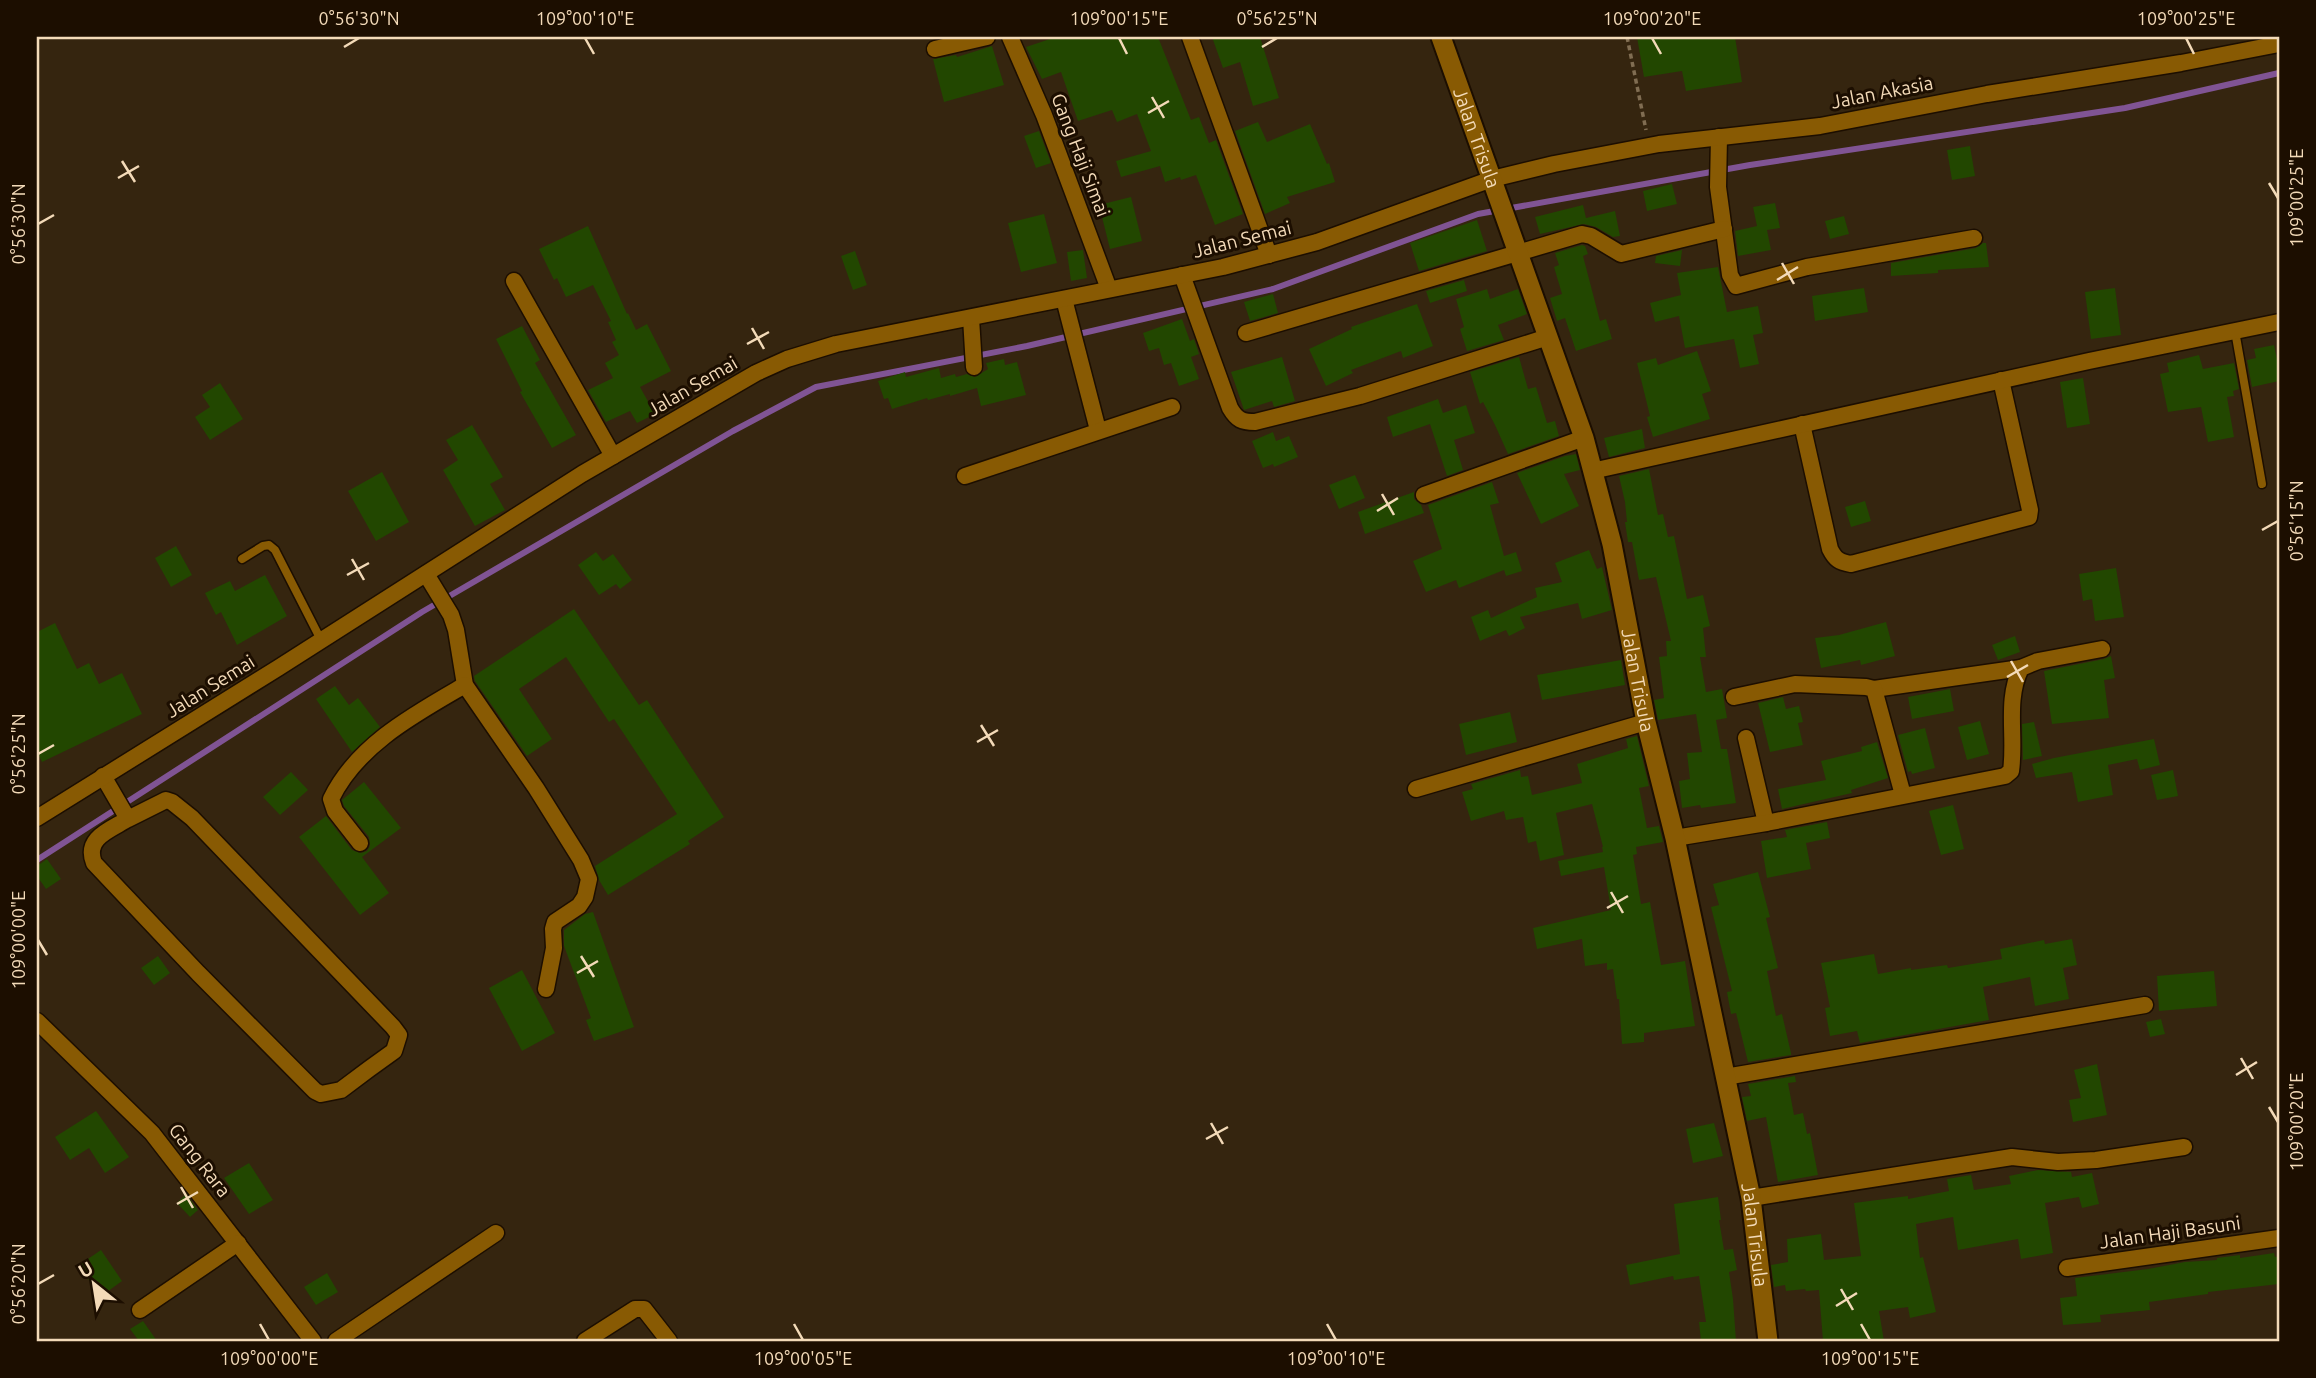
<svg xmlns="http://www.w3.org/2000/svg" width="2316" height="1378" viewBox="0 0 2316 1378" font-family="Ubuntu,sans-serif">
<rect width="100%" height="100%" fill="#35250f"/>
<g fill="none" stroke-linecap="round" stroke-linejoin="round">
<!-- stream -->
<polyline stroke="#805494" stroke-width="6" points="37,860 422,612 733,431 816,387 1027,346 1273,289 1478,214 1750,165 2125,108 2279,73"/>
</g>
<!-- building -->
<g fill="#224700">
<polygon points="1056,37 1158,37 1191,120 1199,117 1209,143 1216,140 1243,214 1215,225 1196,175 1181,180 1180,177 1165,182 1160,166 1121,177 1116,161 1151,151 1137,114 1117,122 1112,110 1078,121 1061,72 1042,79 1026,47"/>
<polygon points="1212,37 1260,37 1279,98 1253,106 1240,62 1223,68"/>
<polygon points="1637,37 1735,37 1742,82 1686,91 1682,71 1644,77"/>
<polygon points="992,46 1004,85 944,102 933,59 956,55 957,57"/>
<polygon points="1258,122 1267,142 1310,124 1327,164 1329,163 1335,182 1287,197 1290,203 1265,214 1235,131"/>
<polygon points="1039,131 1051,163 1036,168 1024,136"/>
<polygon points="1970,146 1975,176 1952,180 1947,150"/>
<polygon points="1672,184 1677,204 1647,211 1643,191"/>
<polygon points="1131,197 1142,241 1110,249 1099,205"/>
<polygon points="1775,203 1780,228 1767,230 1771,250 1738,256 1735,231 1757,226 1753,207"/>
<polygon points="1583,205 1586,218 1615,211 1620,236 1613,237 1596,227 1584,224 1540,234 1535,217"/>
<polygon points="1044,214 1057,263 1021,272 1008,223"/>
<polygon points="1844,216 1849,234 1830,239 1825,221"/>
<polygon points="1477,220 1487,251 1419,271 1410,243"/>
<polygon points="588,226 627,314 628,313 636,330 647,324 671,371 640,387 655,414 637,423 630,411 606,422 588,390 613,378 605,363 619,355 612,342 616,340 608,322 611,321 593,285 566,297 557,278 554,280 539,249"/>
<polygon points="1983,243 1986,243 1989,267 1938,270 1938,273 1891,276 1891,263 1976,248"/>
<polygon points="1582,245 1585,246 1588,254 1583,256 1600,321 1606,319 1612,339 1576,351 1565,318 1557,321 1550,298 1562,294 1554,267 1559,265 1555,253"/>
<polygon points="1083,250 1087,278 1071,281 1067,252"/>
<polygon points="1682,250 1680,266 1655,263 1656,256"/>
<polygon points="855,251 867,285 853,290 841,256"/>
<polygon points="1718,267 1727,312 1758,306 1763,333 1753,335 1759,364 1740,368 1734,339 1685,348 1679,316 1655,322 1650,303 1681,295 1677,273"/>
<polygon points="1464,280 1467,291 1430,303 1426,291"/>
<polygon points="1864,288 1868,312 1815,321 1812,296"/>
<polygon points="2115,288 2121,335 2091,339 2085,292"/>
<polygon points="1487,289 1490,299 1518,289 1527,314 1498,325 1504,340 1467,351 1460,329 1464,327 1456,299"/>
<polygon points="1273,294 1278,313 1250,321 1244,302"/>
<polygon points="1417,304 1433,346 1403,358 1401,351 1351,370 1353,373 1326,386 1309,349 1352,329 1351,327"/>
<polygon points="1182,319 1190,341 1194,339 1199,354 1191,357 1199,379 1179,386 1171,363 1164,365 1159,348 1149,351 1143,333"/>
<polygon points="522,326 540,360 535,363 576,435 552,448 520,392 522,391 496,339"/>
<polygon points="2274,345 2279,369 2279,381 2252,387 2247,360 2256,358 2254,349"/>
<polygon points="1697,351 1711,391 1702,394 1710,419 1653,437 1647,417 1650,416 1637,363 1656,358 1658,365"/>
<polygon points="2199,355 2203,369 2234,363 2239,389 2233,391 2234,396 2227,397 2234,437 2208,442 2201,407 2168,412 2160,374 2169,372 2167,363"/>
<polygon points="1282,357 1295,401 1274,407 1272,401 1244,410 1231,372"/>
<polygon points="1519,357 1528,389 1536,387 1547,423 1555,421 1559,436 1508,454 1495,425 1483,402 1480,404 1470,372"/>
<polygon points="1004,359 1005,365 1017,362 1026,395 981,406 977,388 950,396 950,394 928,400 927,398 892,409 888,398 884,399 878,381 905,372 906,377 939,368 941,378 955,374 956,377 967,374 975,377 988,369 986,363"/>
<polygon points="2083,378 2090,424 2067,428 2060,382"/>
<polygon points="220,383 243,419 210,440 195,417 210,407 202,395"/>
<polygon points="1438,399 1443,413 1466,405 1475,433 1454,440 1463,470 1447,476 1430,424 1393,437 1387,417"/>
<polygon points="472,425 503,477 490,484 505,510 475,526 443,470 458,460 446,440"/>
<polygon points="1642,429 1645,448 1609,457 1604,438"/>
<polygon points="1273,432 1276,441 1289,436 1298,457 1274,467 1273,464 1263,468 1252,441"/>
<polygon points="1576,454 1580,470 1564,474 1579,506 1541,524 1517,473 1565,456"/>
<polygon points="1649,469 1658,515 1663,514 1668,537 1674,536 1687,599 1703,595 1710,626 1703,628 1706,657 1700,657 1706,692 1722,689 1727,718 1716,720 1721,749 1727,749 1736,803 1701,808 1700,805 1682,808 1679,781 1690,779 1687,753 1702,752 1696,714 1658,720 1654,700 1664,698 1659,657 1667,656 1666,641 1671,641 1656,577 1639,580 1632,542 1628,542 1625,522 1627,522 1625,502 1619,476"/>
<polygon points="382,472 409,522 376,541 348,491"/>
<polygon points="1355,475 1365,498 1339,509 1329,485"/>
<polygon points="1492,482 1499,503 1490,505 1504,556 1516,552 1522,571 1506,576 1504,570 1459,588 1456,580 1426,592 1413,561 1442,549 1428,505"/>
<polygon points="1414,492 1414,499 1421,505 1424,513 1365,534 1358,512"/>
<polygon points="1865,501 1871,521 1851,527 1845,507"/>
<polygon points="176,546 192,575 171,587 155,558"/>
<polygon points="1589,550 1597,569 1602,567 1612,610 1582,619 1578,603 1520,617 1525,628 1509,636 1506,630 1480,641 1471,617 1488,610 1491,618 1537,597 1535,588 1562,582 1555,563"/>
<polygon points="596,552 603,561 613,554 632,580 620,589 616,584 599,595 578,565"/>
<polygon points="2116,568 2124,617 2095,621 2092,599 2083,601 2079,574"/>
<polygon points="265,575 287,616 237,645 221,612 216,615 205,593 230,581 235,591"/>
<polygon points="574,609 639,705 647,700 724,817 688,841 690,844 608,895 599,880 595,866 677,814 614,719 609,722 566,657 519,689 552,739 527,756 475,681 474,676"/>
<polygon points="1886,622 1895,656 1861,665 1860,660 1821,668 1815,638 1839,635"/>
<polygon points="55,623 77,669 89,663 99,684 122,673 142,714 42,762 37,751 37,632"/>
<polygon points="2015,636 2020,652 1998,660 1992,645"/>
<polygon points="2111,656 2115,678 2104,680 2109,718 2052,724 2044,671 2104,659"/>
<polygon points="1621,660 1625,685 1542,700 1537,675"/>
<polygon points="335,686 349,705 358,698 380,727 352,752 316,699"/>
<polygon points="1950,689 1954,711 1912,719 1908,697"/>
<polygon points="1783,697 1786,709 1799,706 1803,722 1798,723 1803,745 1770,752 1758,703"/>
<polygon points="1510,712 1517,742 1466,755 1459,724"/>
<polygon points="1980,721 1989,754 1967,760 1958,727"/>
<polygon points="2034,722 2042,756 2023,760 2022,724"/>
<polygon points="1925,728 1935,768 1912,774 1911,771 1908,772 1898,735"/>
<polygon points="1637,736 1649,786 1639,788 1647,828 1659,826 1663,842 1636,847 1637,854 1633,855 1641,904 1650,902 1661,965 1685,961 1695,1026 1644,1033 1644,1042 1622,1044 1619,999 1617,999 1613,969 1607,970 1607,963 1585,966 1582,939 1537,949 1533,928 1611,910 1604,867 1561,876 1558,861 1603,852 1602,847 1603,847 1592,804 1556,813 1564,855 1540,861 1536,841 1528,843 1523,817 1506,820 1504,811 1471,821 1462,792 1473,789 1471,784 1520,770 1521,777 1528,776 1532,795 1582,783 1577,764 1628,748 1626,739"/>
<polygon points="2154,739 2160,765 2140,770 2137,759 2108,765 2113,795 2078,802 2072,772 2036,778 2032,764 2054,758"/>
<polygon points="1877,742 1888,778 1851,790 1852,793 1782,809 1778,789 1826,780 1821,761 1862,751 1861,747"/>
<polygon points="2173,770 2178,796 2157,800 2151,775"/>
<polygon points="291,772 308,790 280,815 263,797"/>
<polygon points="364,782 401,828 362,857 389,893 360,915 299,837 326,816 352,850 361,853 367,851 370,846 369,837 344,806 342,800"/>
<polygon points="1953,805 1964,849 1941,855 1929,811"/>
<polygon points="1827,822 1830,838 1806,843 1811,869 1767,878 1761,841 1787,837 1785,830"/>
<polygon points="47,859 61,879 46,889 37,876 37,866"/>
<polygon points="1758,872 1770,917 1766,918 1778,968 1767,971 1776,1016 1782,1014 1791,1053 1791,1055 1748,1062 1736,1013 1731,1014 1727,992 1732,991 1711,907 1719,905 1713,884"/>
<polygon points="593,912 634,1027 594,1041 586,1020 591,1018 564,946 564,930 585,914"/>
<polygon points="2072,939 2077,965 2063,968 2069,999 2035,1006 2030,977 1983,987 1989,1020 1860,1043 1857,1031 1830,1036 1825,1008 1830,1007 1821,963 1874,954 1878,974 1911,968 1911,970 1947,965 1948,968 2002,959 2000,949 2044,940 2045,944"/>
<polygon points="158,956 170,973 154,985 141,968"/>
<polygon points="522,970 555,1033 522,1051 489,988"/>
<polygon points="2214,971 2217,1006 2159,1011 2157,976"/>
<polygon points="2161,1019 2165,1034 2150,1037 2146,1022"/>
<polygon points="2097,1064 2107,1115 2073,1122 2069,1100 2081,1098 2074,1070"/>
<polygon points="1795,1076 1796,1082 1788,1083 1794,1115 1803,1113 1807,1134 1810,1133 1818,1175 1778,1182 1766,1117 1747,1121 1742,1097 1751,1096 1748,1084"/>
<polygon points="96,1111 129,1157 105,1173 89,1148 70,1160 55,1137"/>
<polygon points="1714,1123 1723,1156 1693,1163 1686,1129"/>
<polygon points="249,1163 273,1200 249,1214 224,1178"/>
<polygon points="2038,1170 2071,1172 2072,1177 2092,1173 2099,1204 2082,1208 2079,1197 2045,1203 2053,1253 2021,1259 2018,1239 1958,1250 1953,1217 1916,1224 1920,1258 1923,1257 1936,1312 1910,1318 1908,1307 1879,1311 1884,1341 1823,1341 1819,1290 1806,1291 1805,1289 1786,1291 1785,1285 1774,1287 1771,1265 1788,1262 1787,1239 1821,1234 1824,1260 1861,1256 1854,1203 1908,1196 1908,1199 1949,1191 1947,1179 1971,1175 1974,1190 2011,1184 2009,1176"/>
<polygon points="186,1194 198,1210 190,1217 177,1203"/>
<polygon points="1718,1197 1721,1220 1719,1220 1724,1250 1733,1249 1737,1270 1729,1272 1733,1299 1736,1341 1701,1341 1699,1322 1706,1322 1699,1276 1674,1280 1673,1276 1630,1285 1626,1265 1680,1254 1674,1204"/>
<polygon points="101,1250 122,1281 100,1297 79,1265"/>
<polygon points="2274,1253 2275,1257 2279,1256 2279,1284 2208,1292 2208,1294 2149,1302 2150,1310 2100,1315 2101,1322 2063,1325 2060,1298 2077,1296 2075,1278 2148,1269 2185,1262 2217,1260 2217,1258 2240,1255 2240,1258"/>
<polygon points="327,1273 338,1292 316,1305 304,1287"/>
<polygon points="143,1321 157,1341 139,1341 130,1329"/>
</g>
<g fill="none" stroke-linecap="round" stroke-linejoin="round">
<defs>
<g id="service">
<polyline points="2235,331 2262,484"/>
<polyline points="242,559 263,546 269,545 275,550 321,640"/>
</g>
<g id="minor">
<polyline points="1010,37 1044,115 1109,289"/>
<polyline points="1190,37 1269,255"/>
<polyline points="935,49 987,37"/>
<polyline points="1719,137 1718,187 1730,275 1736,286 1807,267 1974,238"/>
<path d="M1182,275L1230,408C1237,420 1242,422 1255,422L1360,396L1548,337"/>
<polyline points="514,281 613,456"/>
<polyline points="1064,299 1098,430"/>
<polyline points="971,318 974,367"/>
<polyline points="1246,333 1582,234 1591,236 1621,254 1724,229"/>
<path d="M1802,424L1830,549C1835,559 1839,562 1851,564L2029,517L2030,510L2001,380"/>
<polyline points="1592,471 2089,361 2279,322"/>
<polyline points="965,476 1172,407"/>
<polyline points="1424,495 1584,438"/>
<polyline points="426,574 451,615 456,630 465,685 536,788 581,860 589,879 585,897 579,906 555,922 553,929 554,948 546,989"/>
<polyline points="1874,689 2021,668"/>
<polyline points="1734,697 1795,684 1866,687 1874,689 1903,795"/>
<polyline points="1746,738 1766,823"/>
<path d="M103,776L128,819L166,800L172,802L192,818L393,1027L399,1035L394,1051L369,1069L341,1090L321,1094L315,1091L198,973L94,863C84,838 110,830 128,819"/>
<polyline points="1416,789 1646,722"/>
<polyline points="37,818 278,668 582,474 756,373 787,359 836,344 1223,267 1317,242 1492,179 1554,164 1659,144 1820,126 1987,94 2181,63 2279,44"/>
<path d="M1675,838L1766,823L2005,776L2011,771C2016,737 2005,700 2021,668L2038,661L2102,649"/>
<path d="M360,843L335,811L331,799C357,745 415,714 465,685"/>
<polyline points="37,1021 152,1133 313,1341"/>
<polyline points="1725,1077 2145,1005"/>
<polyline points="1751,1198 2012,1157 2058,1162 2096,1160 2184,1147"/>
<polyline points="2067,1268 2279,1238"/>
<polyline points="140,1310 238,1243"/>
<polyline points="336,1341 496,1233"/>
<polyline points="585,1341 635,1309 644,1309 669,1341"/>
</g>
<g id="tertiary">
<path id="s1" d="M1441,37L1584,438L1612,544L1646,722L1675,838L1751,1198L1768,1341"/>
</g>
</defs>
<!-- service casing -->
<use href="#service" stroke="#1c0e00" stroke-width="11"/>
<!-- minor casing -->
<use href="#minor" stroke="#1c0e00" stroke-width="19"/>
<!-- tertiary casing -->
<use href="#tertiary" stroke="#1c0e00" stroke-width="23"/>
<!-- path -->
<polyline stroke="#806d52" stroke-width="3.5" stroke-dasharray="5 3.5" stroke-linecap="butt" points="1627,37 1646,130"/>
<!-- service -->
<use href="#service" stroke="#885a03" stroke-width="8"/>
<!-- minor -->
<use href="#minor" stroke="#885a03" stroke-width="16"/>
<!-- tertiary -->
<use href="#tertiary" stroke="#885a03" stroke-width="19"/>
</g>
<!-- ticks -->
<path fill="none" stroke="#f3dab8" stroke-width="2.5" d="M585,38L594,54M1119,38L1127,54M1652,38L1661,54M2186,38L2194,54M344,47L359,38M1262,47L1277,38M1152,97L1164,118M1148,113L1169,101M122,161L135,182M118,178L139,166M2269,183L2278,198M38,224L54,215M1782,263L1794,284M1777,280L1798,267M752,328L764,349M747,344L769,332M1382,494L1394,515M1377,511L1398,498M2262,530L2278,521M352,559L364,580M347,575L369,563M2011,661L2023,682M2007,677L2028,665M981,725L994,746M977,742L998,730M38,754L54,745M1611,892L1623,913M1607,908L1628,896M38,940L47,955M581,956L594,977M577,973L598,961M2241,1058L2253,1079M2236,1075L2257,1062M2269,1107L2278,1122M1211,1123L1223,1144M1206,1139L1228,1127M181,1187L193,1208M177,1204L198,1192M38,1284L54,1275M1841,1289L1853,1310M1836,1306L1857,1293M260,1324L269,1340M794,1324L803,1340M1327,1324L1336,1340M1861,1324L1870,1340"/>
<g text-anchor="middle" dominant-baseline="central" stroke-width="6" stroke-linejoin="round" paint-order="stroke">
<!-- street labels -->
<g font-size="19" fill="#f3dab8" stroke="#1c0e00">
<text transform="translate(1882 92) rotate(-11)">Jalan Akasia</text>
<text stroke="none"><textPath href="#s1" startOffset="107">Jalan Trisula</textPath></text>
<text transform="translate(1081 155) rotate(69)">Gang Haji Simai</text>
<text transform="translate(1242 239) rotate(-14)">Jalan Semai</text>
<text transform="translate(692 386) rotate(-30)">Jalan Semai</text>
<text stroke="none"><textPath href="#s1" startOffset="674">Jalan Trisula</textPath></text>
<text transform="translate(210 686) rotate(-32)">Jalan Semai</text>
<text transform="translate(200 1160) rotate(52)">Gang Rara</text>
<text transform="translate(2170 1232) rotate(-8)">Jalan Haji Basuni</text>
<text stroke="none"><textPath href="#s1" startOffset="1241">Jalan Trisula</textPath></text>
</g>
</g>
<!-- border -->
<rect width="2316" height="1378" fill="none" stroke="#1c0e00" stroke-width="77"/>
<!-- north arrow -->
<g transform="translate(94 1284) rotate(330)" stroke="#1c0e00" stroke-width="5" paint-order="stroke">
<path d="M0-5L12 26L0 18L-12 26Z" fill="#f3dab8"/>
<text y="-10" font-size="19" font-weight="bold" text-anchor="middle" fill="#f3dab8">U</text>
</g>
<rect x="38" y="38" width="2240" height="1302" fill="none" stroke="#f3dab8" stroke-width="2.5"/>
<g font-size="18" text-anchor="middle" fill="#f3dab8">
<text x="359" y="25">0°56'30"N</text>
<text x="585" y="25">109°00'10"E</text>
<text x="1119" y="25">109°00'15"E</text>
<text x="1277" y="25">0°56'25"N</text>
<text x="1652" y="25">109°00'20"E</text>
<text x="2186" y="25">109°00'25"E</text>
<text transform="translate(2297 198) rotate(-90)" y="6">109°00'25"E</text>
<text transform="translate(19 224) rotate(-90)" y="6">0°56'30"N</text>
<text transform="translate(2297 521) rotate(-90)" y="6">0°56'15"N</text>
<text transform="translate(19 754) rotate(-90)" y="6">0°56'25"N</text>
<text transform="translate(19 940) rotate(-90)" y="6">109°00'00"E</text>
<text transform="translate(2297 1122) rotate(-90)" y="6">109°00'20"E</text>
<text transform="translate(19 1284) rotate(-90)" y="6">0°56'20"N</text>
<text x="269" y="1365">109°00'00"E</text>
<text x="803" y="1365">109°00'05"E</text>
<text x="1336" y="1365">109°00'10"E</text>
<text x="1870" y="1365">109°00'15"E</text>
</g>
</svg>
